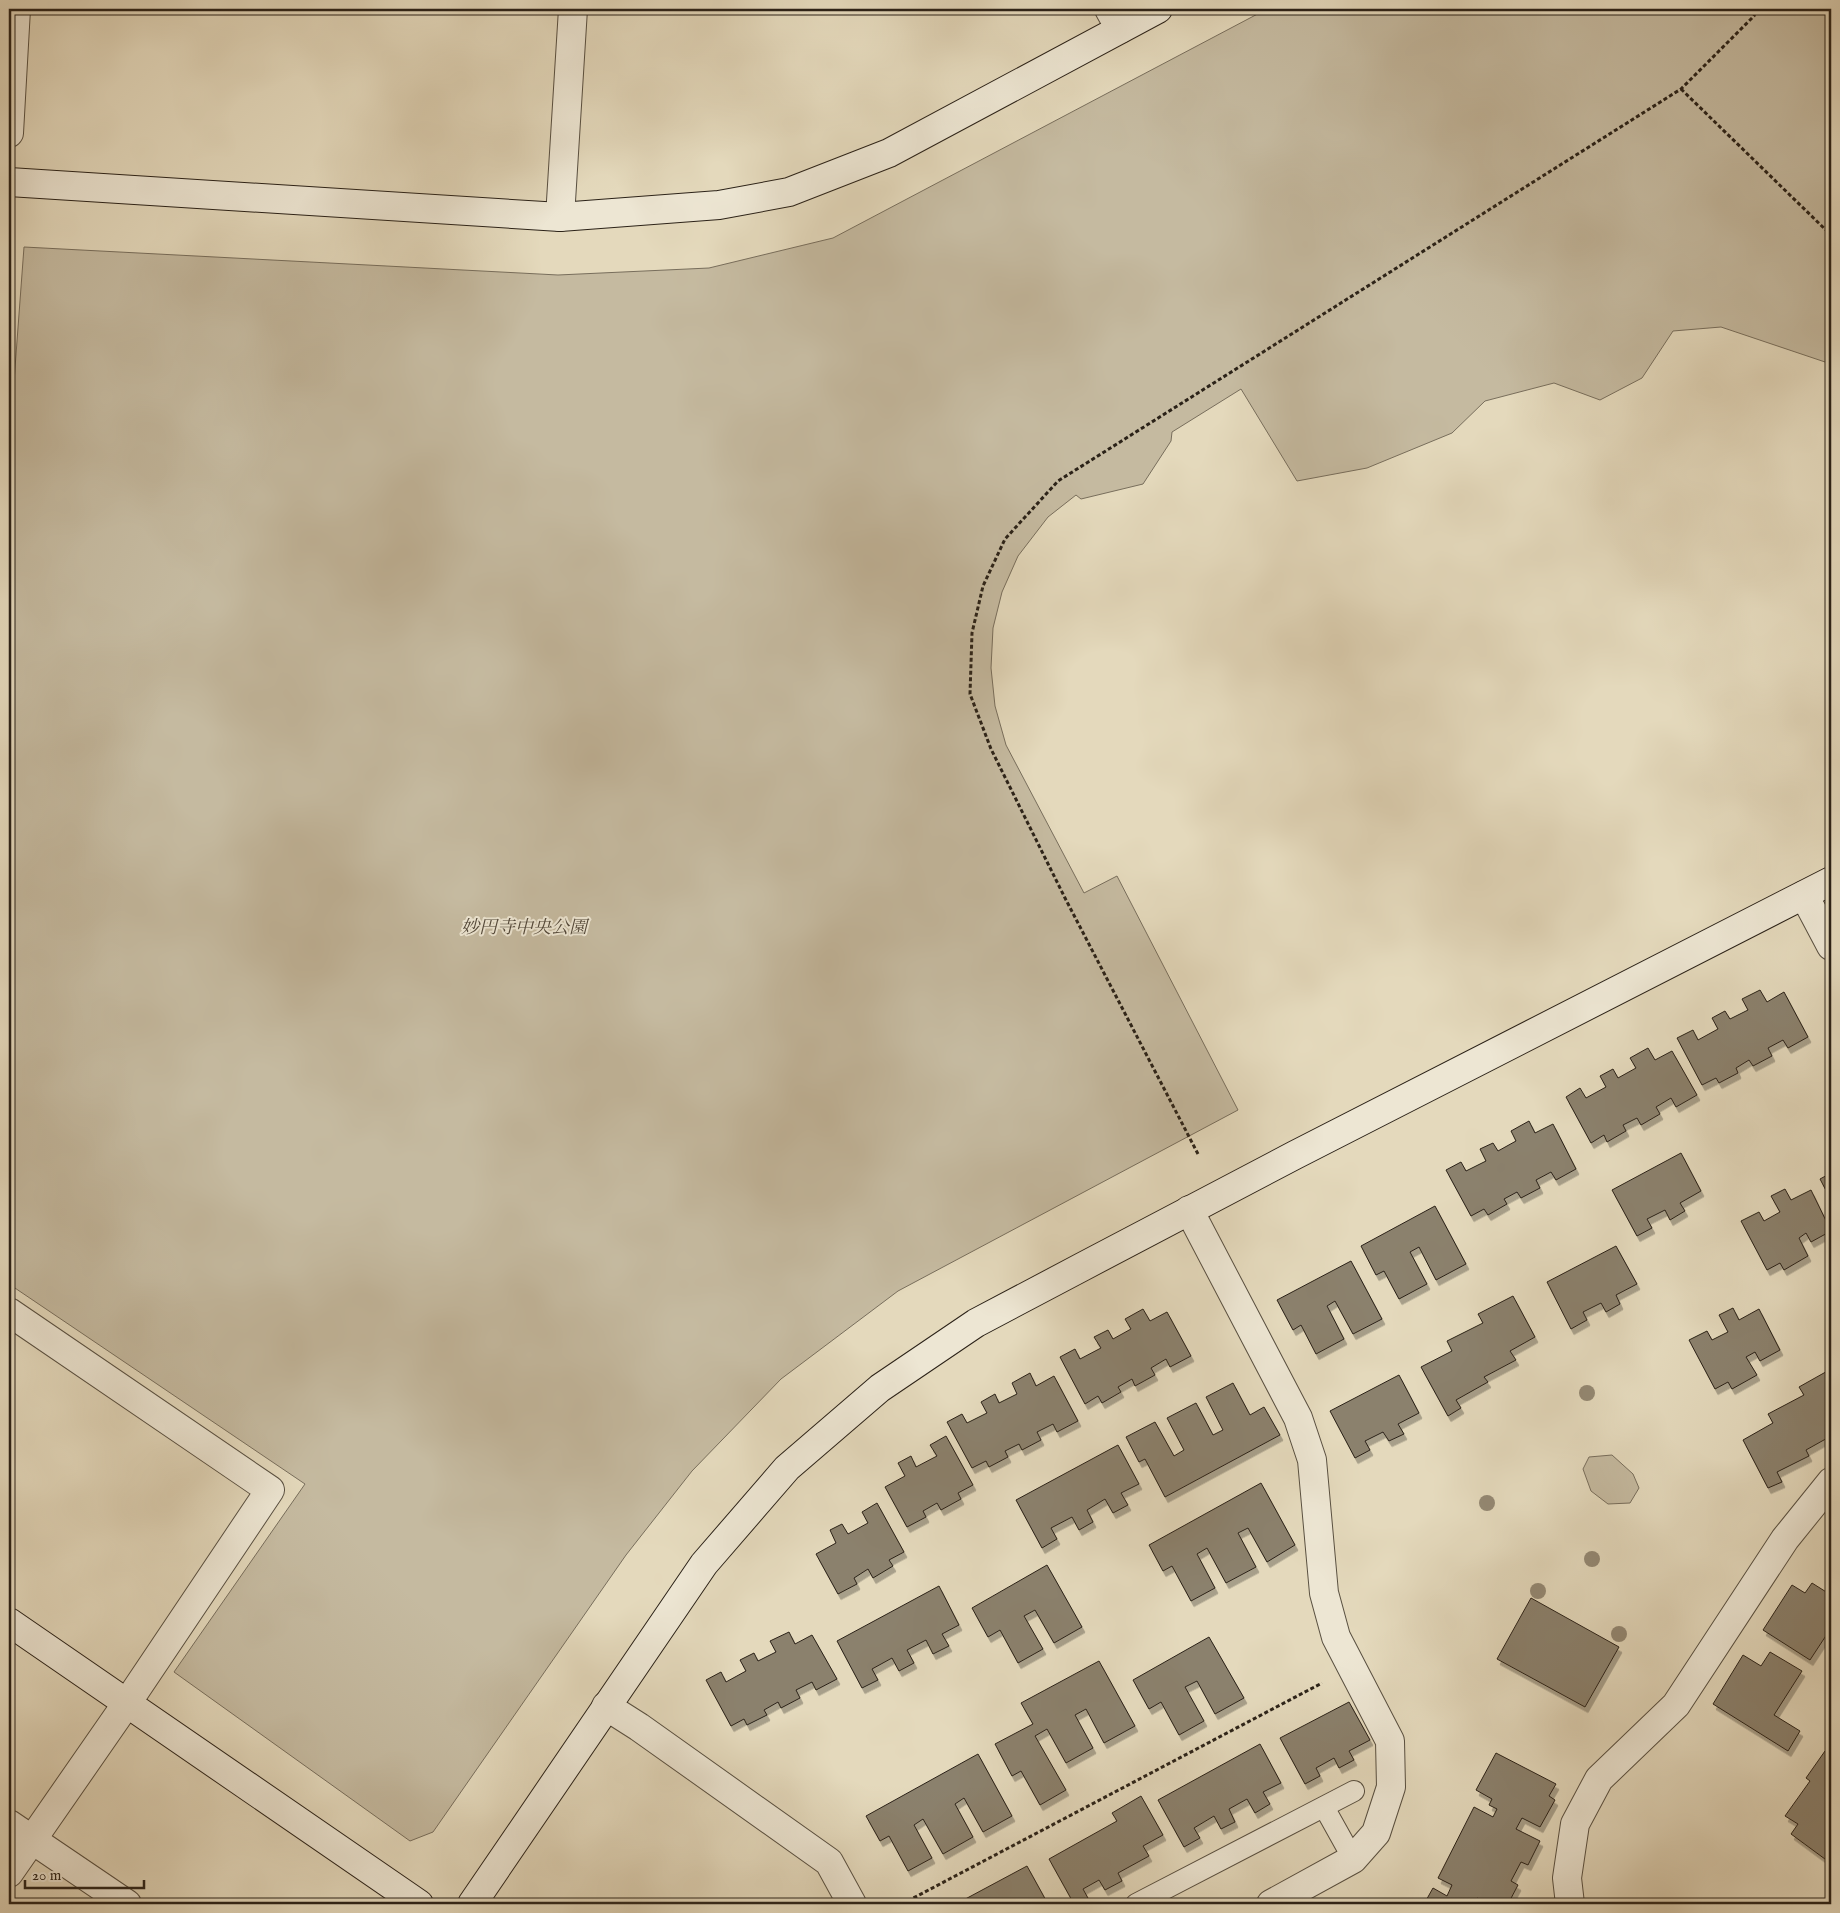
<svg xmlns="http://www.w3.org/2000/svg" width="1840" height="1913" viewBox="0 0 1840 1913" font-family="'IM FELL English','Noto Serif JP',serif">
<defs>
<filter id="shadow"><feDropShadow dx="3" dy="5.5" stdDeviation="0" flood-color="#0004"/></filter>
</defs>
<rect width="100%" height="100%" fill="#e4d9bc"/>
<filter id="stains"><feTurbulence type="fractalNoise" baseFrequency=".004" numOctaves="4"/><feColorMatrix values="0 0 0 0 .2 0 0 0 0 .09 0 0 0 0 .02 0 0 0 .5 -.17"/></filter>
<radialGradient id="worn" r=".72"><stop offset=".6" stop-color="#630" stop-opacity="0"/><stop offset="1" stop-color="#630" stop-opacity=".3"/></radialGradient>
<!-- green -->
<g fill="#c5baa0" stroke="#786e5c">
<polygon points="1267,9 1831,9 1831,364 1721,327 1673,331 1642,378 1600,400 1554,383 1485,401 1452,433 1367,468 1297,481 1241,389 1172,432 1171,441 1143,484 1081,499 1076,495 1048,517 1018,556 1002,592 993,628 991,668 995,706 1006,745 1084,893 1117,876 1238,1110 898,1291 781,1379 692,1471 626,1555 433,1832 410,1841 174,1672 305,1484 9,1284 9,449 24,247 558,275 709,268 833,238"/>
<polygon points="1612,1455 1633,1474 1639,1488 1630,1503 1608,1504 1591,1491 1583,1469 1589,1457"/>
</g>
<!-- building -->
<g fill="#8b816d" stroke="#2b2218" filter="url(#shadow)">
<polygon points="1760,990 1767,1002 1784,992 1808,1037 1788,1048 1783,1040 1768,1048 1772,1056 1753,1066 1749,1060 1736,1068 1738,1073 1719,1083 1716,1078 1702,1085 1677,1038 1693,1030 1698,1040 1718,1029 1712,1018 1725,1011 1730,1019 1748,1010 1742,999"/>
<polygon points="1648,1048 1655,1060 1672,1051 1697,1095 1676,1107 1671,1098 1656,1107 1660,1114 1641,1125 1637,1118 1623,1125 1626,1131 1607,1142 1604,1135 1591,1143 1566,1097 1580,1088 1586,1098 1606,1087 1600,1076 1613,1069 1618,1078 1636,1068 1630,1058"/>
<polygon points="1529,1121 1535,1133 1553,1124 1576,1169 1556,1180 1551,1172 1536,1180 1540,1188 1521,1198 1517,1192 1504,1199 1507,1204 1488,1215 1484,1209 1471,1216 1446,1170 1461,1162 1466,1171 1486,1161 1480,1149 1493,1143 1498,1151 1516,1141 1511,1131"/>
<polygon points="1681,1153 1701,1191 1680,1203 1685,1211 1670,1220 1665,1210 1647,1219 1652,1228 1637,1236 1612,1190"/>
<polygon points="1831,1173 1831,1200 1820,1179"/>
<polygon points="1785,1189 1791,1200 1811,1190 1831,1231 1811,1242 1806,1233 1799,1238 1808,1256 1784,1270 1780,1263 1767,1270 1741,1221 1759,1212 1764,1221 1780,1212 1771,1196"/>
<polygon points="1435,1206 1466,1264 1436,1280 1419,1247 1410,1252 1427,1284 1399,1299 1384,1271 1376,1275 1361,1246"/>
<polygon points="1616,1246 1637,1284 1616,1295 1620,1304 1606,1312 1601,1303 1583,1312 1587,1320 1571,1329 1547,1282"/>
<polygon points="1351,1261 1382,1319 1353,1334 1335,1301 1327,1306 1344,1339 1316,1354 1301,1325 1293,1330 1277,1300"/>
<polygon points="1513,1296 1535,1337 1510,1351 1516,1360 1484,1377 1488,1382 1456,1400 1461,1408 1448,1416 1421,1367 1452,1351 1447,1341 1483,1323 1478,1314"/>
<polygon points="1733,1308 1739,1320 1759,1309 1780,1350 1760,1361 1755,1352 1746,1357 1757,1375 1732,1389 1728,1382 1715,1389 1689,1340 1707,1331 1712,1340 1728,1332 1719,1315"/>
<polygon points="1143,1309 1150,1321 1167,1312 1191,1356 1170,1367 1166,1359 1151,1368 1155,1375 1135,1386 1132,1379 1118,1387 1121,1392 1102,1403 1098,1396 1085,1404 1060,1357 1075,1349 1080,1359 1101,1348 1094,1337 1108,1330 1113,1339 1131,1329 1125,1319"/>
<polygon points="1831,1369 1831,1436 1806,1450 1809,1456 1777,1472 1782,1482 1768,1488 1743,1440 1773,1423 1768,1414 1804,1395 1799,1387"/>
<polygon points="1030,1373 1036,1386 1054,1376 1078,1421 1057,1432 1053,1424 1037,1432 1041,1440 1022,1450 1019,1444 1005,1451 1008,1457 989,1467 986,1461 972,1468 947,1422 962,1414 967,1423 987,1413 981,1402 995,1394 999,1403 1017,1394 1012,1383"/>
<polygon points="1399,1375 1419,1413 1398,1424 1404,1434 1389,1441 1383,1432 1365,1441 1370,1450 1355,1458 1330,1411"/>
<polygon points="1233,1383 1250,1415 1264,1407 1280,1435 1165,1497 1145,1459 1139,1462 1126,1437 1155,1422 1174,1456 1184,1450 1167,1418 1196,1403 1213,1435 1223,1430 1206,1397"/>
<polygon points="946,1436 973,1485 958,1493 961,1499 941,1510 937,1503 923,1511 926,1517 907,1527 885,1487 905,1476 898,1463 911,1456 916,1467 937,1456 930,1445"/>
<polygon points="1118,1445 1139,1484 1121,1493 1128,1505 1113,1513 1105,1499 1087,1510 1093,1522 1079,1530 1072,1517 1051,1528 1057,1539 1042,1548 1016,1500"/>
<polygon points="1261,1483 1295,1545 1267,1562 1248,1528 1238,1533 1256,1567 1226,1583 1207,1548 1197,1554 1215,1588 1191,1601 1172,1566 1163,1571 1149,1545"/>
<polygon points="877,1503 904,1552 889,1560 893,1566 873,1578 868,1569 854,1578 857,1584 838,1594 816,1554 836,1543 830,1530 842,1524 848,1534 868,1523 862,1512"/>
<polygon points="1047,1565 1082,1627 1054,1643 1035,1610 1024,1616 1043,1649 1018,1663 1000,1630 988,1637 972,1608"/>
<polygon points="1812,1583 1831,1595 1831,1628 1810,1660 1763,1630 1792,1585 1805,1593"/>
<polygon points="939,1586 959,1625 942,1634 949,1646 933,1654 926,1640 907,1650 914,1663 899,1671 892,1658 872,1669 878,1680 862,1688 837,1641"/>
<polygon points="1531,1598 1619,1647 1585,1707 1497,1659"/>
<polygon points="789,1632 795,1644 812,1635 837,1679 816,1690 812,1682 796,1690 800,1698 781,1708 778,1702 764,1710 767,1715 747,1725 744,1719 731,1726 706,1680 721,1672 726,1682 746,1671 740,1660 754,1653 758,1661 776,1652 770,1641"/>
<polygon points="1209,1637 1244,1698 1215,1714 1197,1681 1185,1687 1204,1721 1179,1735 1161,1702 1149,1709 1133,1680"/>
<polygon points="1770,1652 1802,1671 1774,1715 1800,1731 1788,1751 1713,1704 1743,1655 1761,1666"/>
<polygon points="1099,1661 1135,1726 1104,1743 1086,1709 1075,1715 1093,1748 1066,1763 1047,1729 1035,1736 1066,1790 1040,1805 1021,1771 1012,1776 995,1744 1033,1724 1021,1703"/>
<polygon points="1349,1702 1370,1740 1349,1751 1354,1760 1339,1768 1334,1758 1316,1768 1320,1776 1305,1784 1280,1738"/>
<polygon points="1260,1744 1281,1783 1263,1792 1270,1804 1255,1813 1247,1799 1229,1809 1235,1822 1221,1829 1214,1816 1194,1828 1200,1838 1184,1847 1158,1800"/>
<polygon points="1825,1751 1831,1755 1831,1859 1829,1862 1791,1834 1798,1824 1785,1816 1810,1781 1806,1778"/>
<polygon points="1496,1753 1556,1784 1549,1796 1555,1800 1540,1827 1522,1818 1516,1829 1540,1841 1528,1865 1521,1862 1511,1881 1518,1885 1508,1904 1488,1904 1477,1898 1474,1904 1424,1904 1433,1888 1447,1896 1452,1885 1438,1878 1474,1807 1493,1817 1497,1809 1489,1805 1492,1799 1476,1790"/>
<polygon points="978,1754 1012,1816 983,1832 964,1798 955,1804 973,1837 943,1854 923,1819 914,1825 932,1858 908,1871 889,1836 880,1841 866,1816"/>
<polygon points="1141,1796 1163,1835 1143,1846 1149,1856 1118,1873 1122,1881 1105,1890 1099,1880 1083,1889 1089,1900 1081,1904 1074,1904 1049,1859 1117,1821 1112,1813"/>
<polygon points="1027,1866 1048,1904 956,1904"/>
</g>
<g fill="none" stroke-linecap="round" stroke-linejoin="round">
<defs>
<g id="lane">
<polyline points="1324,1807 1353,1859"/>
<polyline points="1136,1904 1354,1791"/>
</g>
<g id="street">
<polyline points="1109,9 1120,29"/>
<polyline points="9,133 16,9"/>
<polyline points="560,217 573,9"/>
<polyline points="1804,895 1831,946"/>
<polyline points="1189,1210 1298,1418 1312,1460 1324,1593 1336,1637 1390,1741 1391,1787 1376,1833 1353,1859 1271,1904"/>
<polyline points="9,1312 270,1490 127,1703 9,1873"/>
<polyline points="606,1706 639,1727 829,1862 852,1904"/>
<polyline points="9,1824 127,1904"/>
<polyline points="1570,1904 1567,1878 1575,1824 1599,1779 1676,1705 1785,1539 1831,1482"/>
</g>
<g id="secondary">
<polyline points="9,182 560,217 719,205 789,192 889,153 1158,9"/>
<polyline points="9,1622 419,1904"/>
<polyline points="472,1904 704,1564 787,1468 880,1388 976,1323 1082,1267 1295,1155 1831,881"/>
</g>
</defs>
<!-- lane casing -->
<use href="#lane" stroke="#595041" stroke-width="22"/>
<!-- street casing -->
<use href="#street" stroke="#595041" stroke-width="30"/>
<!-- secondary casing -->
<use href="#secondary" stroke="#2b2218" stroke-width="30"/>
<!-- path -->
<g stroke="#2b2218" stroke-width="3" stroke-dasharray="4 2.5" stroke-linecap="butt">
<polyline points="1681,89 1831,235"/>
<polyline points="1198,1154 1065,898 991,749 970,694 972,633 983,586 1005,539 1058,481 1681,89 1754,16 1756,9"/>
<polyline points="902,1904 1322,1683"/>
</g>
<!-- lane -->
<use href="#lane" stroke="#ede6d3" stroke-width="20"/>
<!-- street -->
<use href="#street" stroke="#ede6d3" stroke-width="28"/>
<!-- secondary -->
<use href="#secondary" stroke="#ede6d3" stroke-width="28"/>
</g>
<!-- trees -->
<g fill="#948974">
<circle cx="1587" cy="1393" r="8"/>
<circle cx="1487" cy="1503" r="8"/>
<circle cx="1592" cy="1559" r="8"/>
<circle cx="1538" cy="1591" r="8"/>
<circle cx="1619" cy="1634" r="8"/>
</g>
<g text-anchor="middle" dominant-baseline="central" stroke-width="4" stroke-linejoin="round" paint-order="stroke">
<!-- park labels -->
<g font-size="18" font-style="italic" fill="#52483a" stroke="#ede6d3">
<text x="524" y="928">妙円寺中央公園</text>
</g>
</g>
<!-- margin -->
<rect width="1840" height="1913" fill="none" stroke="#e4d9bc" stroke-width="30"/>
<rect x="10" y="10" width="1820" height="1893" fill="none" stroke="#2b2218" stroke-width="2.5"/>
<rect x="15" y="15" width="1810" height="1883" fill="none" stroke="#2b2218"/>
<!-- scale -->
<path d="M25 1880v8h119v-8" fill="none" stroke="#2b2218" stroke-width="2.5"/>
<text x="32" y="1880" font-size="15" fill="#2b2218" stroke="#ede6d3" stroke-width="4" paint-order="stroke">20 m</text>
<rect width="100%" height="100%" filter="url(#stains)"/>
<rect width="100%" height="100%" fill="url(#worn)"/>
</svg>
